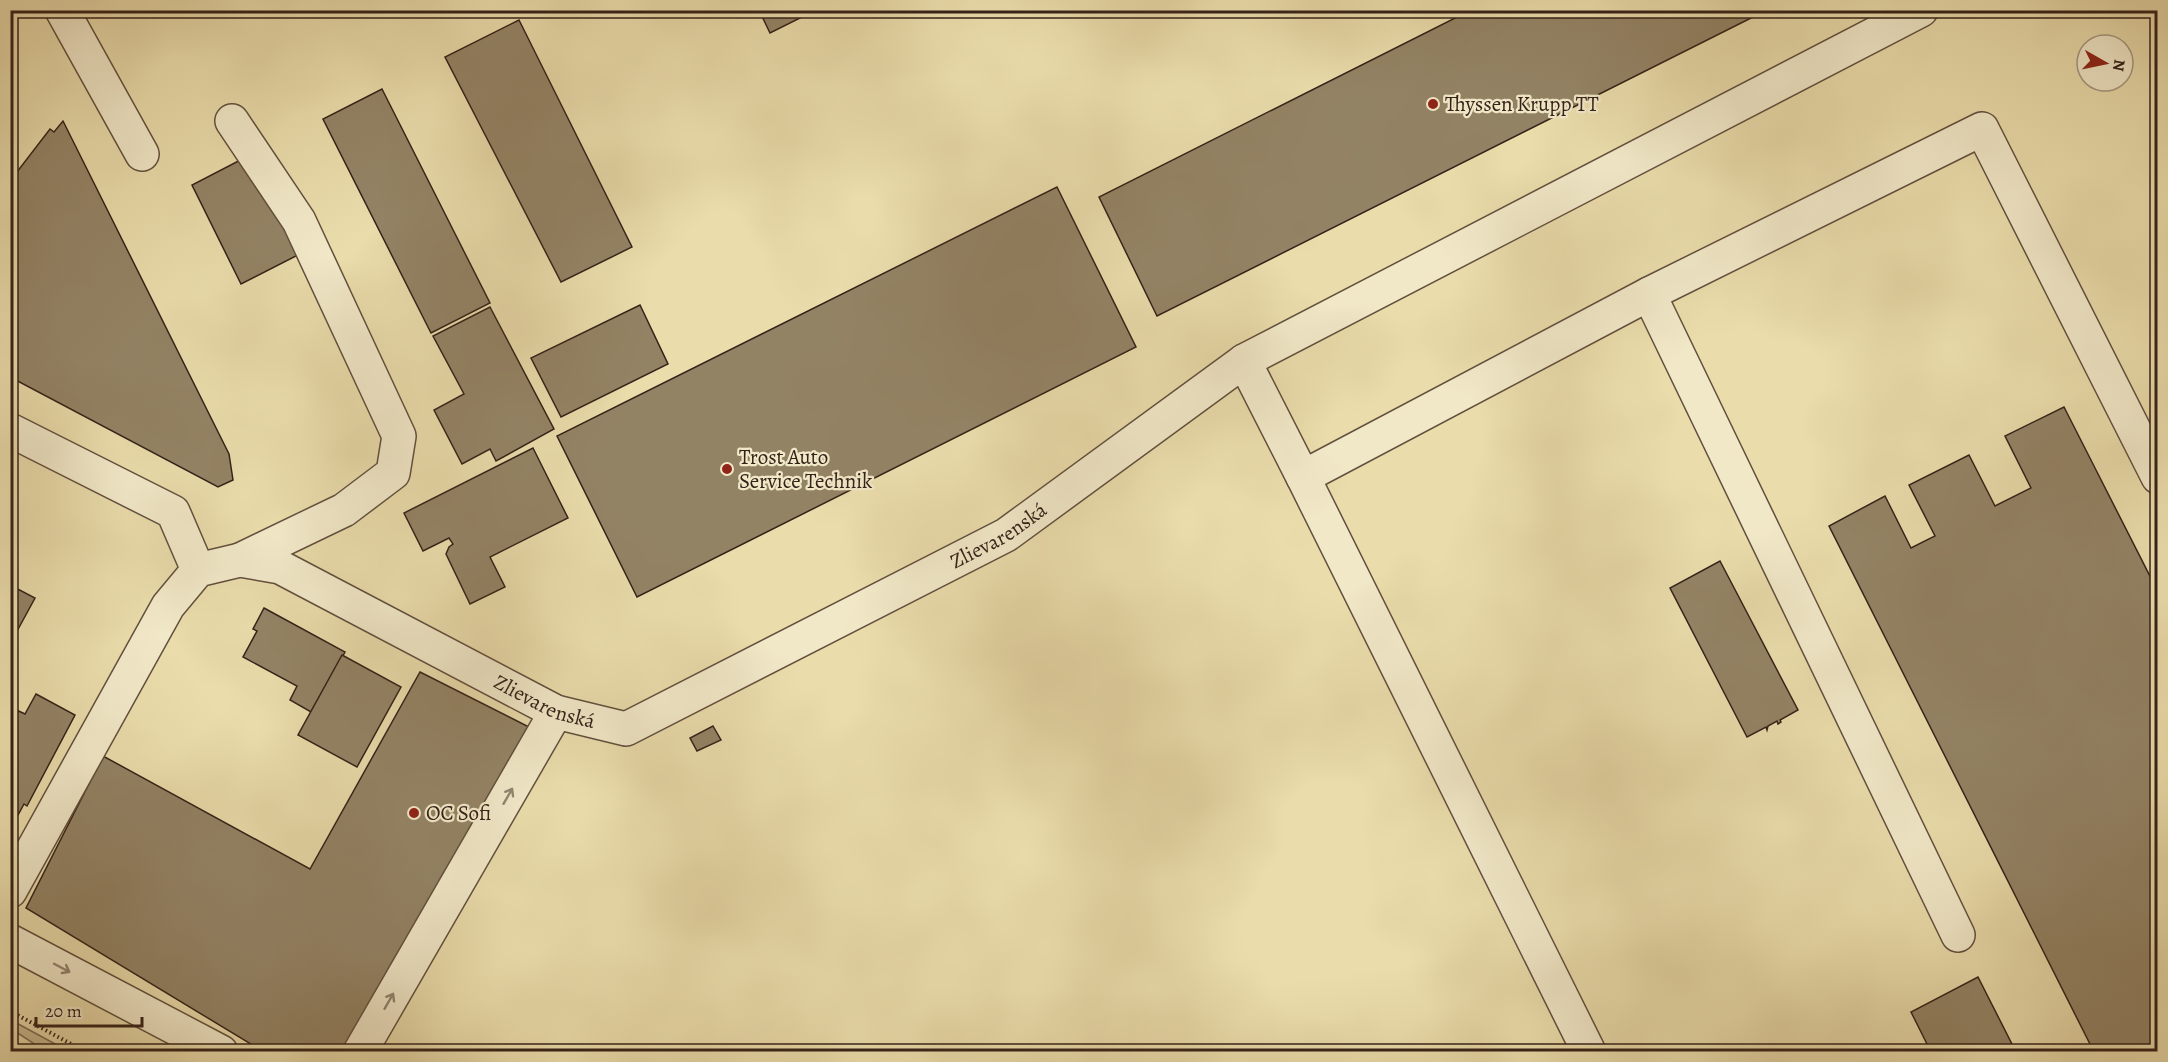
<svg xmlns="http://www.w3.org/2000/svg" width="2168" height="1062" viewBox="0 0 2168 1062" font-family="Alegreya,serif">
<rect width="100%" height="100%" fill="#eadcab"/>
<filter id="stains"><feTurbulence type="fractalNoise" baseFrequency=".00333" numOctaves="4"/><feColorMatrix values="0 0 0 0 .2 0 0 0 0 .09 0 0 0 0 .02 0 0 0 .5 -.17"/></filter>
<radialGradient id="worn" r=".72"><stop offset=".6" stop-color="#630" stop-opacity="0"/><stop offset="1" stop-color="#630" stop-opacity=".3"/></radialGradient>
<!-- green -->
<polygon fill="#cbbc92" stroke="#806f56" stroke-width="1.5" points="11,1020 68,1051 45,1051 13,1030 11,1027"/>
<!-- building -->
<g fill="#938365" stroke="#342219" stroke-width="1.5">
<polygon points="759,10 816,10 770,33"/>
<polygon points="1471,10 1767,10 1157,316 1099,197"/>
<polygon points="519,20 632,247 561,282 445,57"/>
<polygon points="382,89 490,303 431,333 323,119"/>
<polygon points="63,121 229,454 233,480 218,487 10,377 10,181 50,129 54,132"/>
<polygon points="248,156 298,255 241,284 192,185"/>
<polygon points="1057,187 1136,347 637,597 557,436"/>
<polygon points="640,305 668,364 561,417 531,358"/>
<polygon points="490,307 554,429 496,461 490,449 462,464 434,410 464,394 433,336"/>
<polygon points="2064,407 2158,592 2158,1052 2094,1052 1829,526 1885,496 1911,548 1935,536 1909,485 1969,455 1995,506 2031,488 2005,436"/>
<polygon points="533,448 568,518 490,557 505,587 470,604 446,554 449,547 453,544 449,538 423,551 404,513"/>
<polygon points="1720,561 1798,710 1780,720 1781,722 1778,724 1777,721 1768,726 1767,730 1766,727 1747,737 1670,588"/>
<polygon points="10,585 35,598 10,644"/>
<polygon points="264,608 345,652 311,712 290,700 297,686 243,657 257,631 253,629"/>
<polygon points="342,655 401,687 357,767 298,735"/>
<polygon points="420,672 535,730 342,1052 264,1052 26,908 103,756 310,869"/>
<polygon points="36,694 75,715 27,806 24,804 10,830 10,707 25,714"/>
<polygon points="713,726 721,740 697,751 690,738"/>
<polygon points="1978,977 2016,1052 1931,1052 1911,1012"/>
</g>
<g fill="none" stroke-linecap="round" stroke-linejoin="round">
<defs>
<g id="minor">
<polyline points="62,10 142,154"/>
<polyline points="1921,10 1244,361 1303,477 1649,294 1982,129 2158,477"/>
<polyline points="232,121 299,221 399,436 393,473 344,510 240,560"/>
<polyline points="1649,294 1958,935"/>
<polyline points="10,430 173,512 198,570"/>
<polyline points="1303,477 1589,1052"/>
<path id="s1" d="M10,891L168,606L198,570L240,560L280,567L556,712L626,729L1006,535L1244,361"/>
<polyline points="10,941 221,1052"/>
<polyline points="360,1052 556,712"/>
</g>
</defs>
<!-- minor casing -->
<use href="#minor" stroke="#62503e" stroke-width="36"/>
<!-- path -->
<polyline stroke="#342219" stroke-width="4" stroke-dasharray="1.5 3" stroke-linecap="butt" points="10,1011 86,1052"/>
<!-- minor -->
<use href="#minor" stroke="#f1e8c8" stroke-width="33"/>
</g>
<!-- one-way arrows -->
<defs><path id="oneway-shaft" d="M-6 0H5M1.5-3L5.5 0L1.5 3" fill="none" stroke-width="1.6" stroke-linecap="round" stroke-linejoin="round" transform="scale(1.5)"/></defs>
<g stroke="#928570">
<use href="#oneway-shaft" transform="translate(508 796) rotate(-60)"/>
<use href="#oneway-shaft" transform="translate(62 968) rotate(28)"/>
<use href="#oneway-shaft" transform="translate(389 1001) rotate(-60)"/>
</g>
<!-- markers -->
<g fill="#8f2418" stroke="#f1e8c8" stroke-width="2">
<circle cx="1433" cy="104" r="6"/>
<circle cx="727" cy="469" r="6"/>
<circle cx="414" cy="813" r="6"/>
</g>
<g text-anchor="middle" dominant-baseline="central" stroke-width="4.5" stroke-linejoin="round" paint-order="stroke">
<!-- poi labels -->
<g font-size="21" fill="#342219" stroke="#f1e8c8" text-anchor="start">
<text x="1445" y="104">Thyssen Krupp TT</text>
<text x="739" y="457">Trost Auto<tspan x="739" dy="24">Service Technik</tspan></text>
<text x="426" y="813">OC Sofi</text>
</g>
<!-- street labels -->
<g font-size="21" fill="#342219" stroke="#f1e8c8">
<text stroke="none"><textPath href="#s1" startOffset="1260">Zlievarenská</textPath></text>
<text stroke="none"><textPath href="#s1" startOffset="754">Zlievarenská</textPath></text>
</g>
</g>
<!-- margin -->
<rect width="2168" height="1062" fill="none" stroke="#eadcab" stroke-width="36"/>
<rect x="12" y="12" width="2144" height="1038" fill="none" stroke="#342219" stroke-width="3"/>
<rect x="18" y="18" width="2132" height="1026" fill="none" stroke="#342219" stroke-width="1.5"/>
<!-- north arrow -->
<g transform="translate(2105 63) rotate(99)"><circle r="28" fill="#f1e8c8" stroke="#a59982" stroke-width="1.5"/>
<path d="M0-4.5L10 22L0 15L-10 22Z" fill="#8f2418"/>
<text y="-9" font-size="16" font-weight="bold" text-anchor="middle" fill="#342219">N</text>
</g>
<!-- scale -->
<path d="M36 1017v9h106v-9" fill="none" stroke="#342219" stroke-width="3"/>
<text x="45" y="1017" font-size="18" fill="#342219" stroke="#f1e8c8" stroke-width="4.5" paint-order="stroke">20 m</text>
<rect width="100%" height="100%" filter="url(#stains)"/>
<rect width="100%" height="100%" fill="url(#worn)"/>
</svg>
